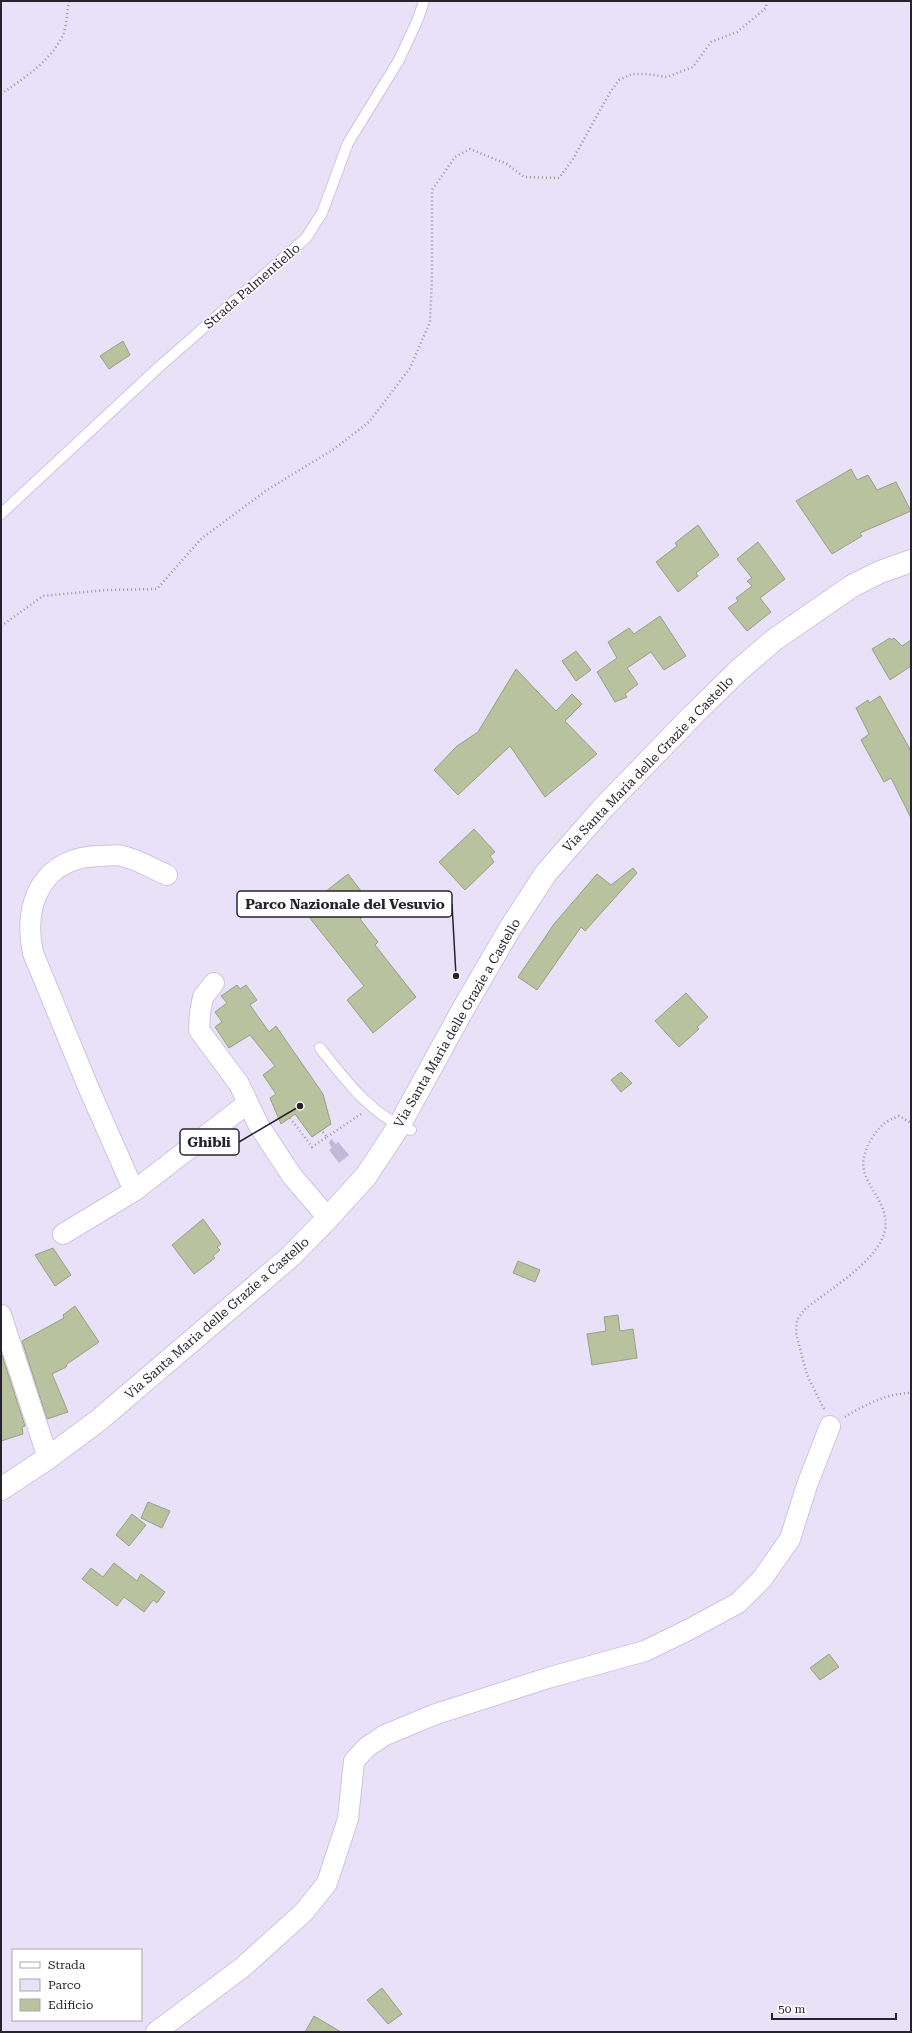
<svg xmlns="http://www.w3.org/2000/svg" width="912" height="2033" viewBox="0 0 912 2033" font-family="'Roboto Serif',serif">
<rect width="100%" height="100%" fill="#f7f5fb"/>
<!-- green -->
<path fill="#e9e1f8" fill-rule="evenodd" d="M1,1H911V2032H1ZM13,1950H141V2020H13Z"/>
<!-- water -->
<polygon fill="#c2b6d9" points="331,1139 336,1144 338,1142 349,1155 339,1163 329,1150 332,1148 329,1143"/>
<!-- building -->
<g fill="#b8c29e" stroke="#98a084">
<polygon points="123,341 130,355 109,369 100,356"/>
<polygon points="851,469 857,480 868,475 877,490 896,482 911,511 860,533 862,536 832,554 796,501"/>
<polygon points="698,525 719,555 696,573 698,576 678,592 656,562 677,546 675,543"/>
<polygon points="758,542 785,579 760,598 771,612 747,631 728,608 738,601 736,598 752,586 747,581 752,578 737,559"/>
<polygon points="660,616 686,656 664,670 651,652 627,668 638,684 625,694 627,697 615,702 597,672 617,658 608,642 629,628 634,634"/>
<polygon points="890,638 891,640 894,638 902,646 911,640 911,666 890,680 872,649"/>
<polygon points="576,651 591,670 576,681 562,661"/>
<polygon points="516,669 556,711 572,694 582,704 565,721 597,754 545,797 510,746 458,795 434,770 457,746 478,732"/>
<polygon points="880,696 911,751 911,818 891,778 884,782 861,740 869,734 856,708 868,700 869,703"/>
<polygon points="474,829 495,852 490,856 494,862 465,890 439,862"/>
<polygon points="633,868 637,873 585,931 581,927 537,990 518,977 554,924 597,874 611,885"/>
<polygon points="348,874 374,908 360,919 378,942 375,945 416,997 373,1033 347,1000 364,986 309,917 331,900 325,892"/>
<polygon points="237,985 240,989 246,985 257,1000 250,1005 269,1032 276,1026 323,1094 331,1124 312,1137 295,1114 281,1124 270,1098 276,1094 263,1075 275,1066 250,1035 229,1048 215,1027 222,1022 215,1012 227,1003 221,996"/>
<polygon points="686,993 708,1017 697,1027 699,1029 679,1047 655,1021"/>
<polygon points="621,1072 632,1083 621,1092 611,1080"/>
<polygon points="203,1219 221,1244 217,1247 220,1250 213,1256 215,1258 194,1274 172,1245"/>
<polygon points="53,1248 71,1275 55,1286 35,1255"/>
<polygon points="518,1261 540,1270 535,1282 513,1273"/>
<polygon points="75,1306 99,1342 67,1364 66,1367 52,1374 68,1412 47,1419 22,1341 64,1318 63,1315"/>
<polygon points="618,1315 620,1331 633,1329 637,1358 592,1365 587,1334 606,1331 604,1317"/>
<polygon points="1,1352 25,1426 22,1427 23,1434 1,1441"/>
<polygon points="148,1502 170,1511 162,1528 141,1518"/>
<polygon points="132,1514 146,1525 129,1546 116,1535"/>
<polygon points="114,1563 137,1581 141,1574 165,1592 157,1603 153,1600 144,1612 124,1597 117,1606 82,1579 91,1568 103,1577"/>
<polygon points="829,1654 839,1667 820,1680 810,1668"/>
<polygon points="382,1988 402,2014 388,2024 367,2000"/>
<polygon points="314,2016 341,2032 305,2032"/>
</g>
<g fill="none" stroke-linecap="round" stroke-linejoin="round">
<defs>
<g id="lane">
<polyline points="1,514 160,366 306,238 322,213 348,143 399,60 418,19 424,1"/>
<path d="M320,1048C345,1079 372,1117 411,1130"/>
</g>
<g id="street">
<polyline points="214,983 203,997 200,1013 199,1030 239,1084 258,1124 292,1176 328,1218"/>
<path d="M134,1191L89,1089L33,953C22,902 44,856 101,856C107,856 116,854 122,856C137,859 153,869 167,875"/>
<polyline points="63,1234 134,1191 248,1103"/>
<polyline points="1,1315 48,1458"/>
<polyline points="156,2032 243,1967 304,1912 327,1883 348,1819 354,1761 367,1747 385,1735 436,1714 551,1677 645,1651 690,1629 738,1603 762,1579 790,1539 807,1485 830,1426"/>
</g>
<polyline id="secondary" points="1,1489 48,1458 99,1420 291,1256 328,1218 366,1176 399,1126 462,1011 509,930 546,873 603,808 692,716 739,670 774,640 852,586 880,572 911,561"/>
</defs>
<!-- lane casing -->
<use href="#lane" stroke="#cec4e1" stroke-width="12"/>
<!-- street casing -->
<use href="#street" stroke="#cec4e1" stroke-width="22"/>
<!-- secondary casing -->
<use href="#secondary" stroke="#cec4e1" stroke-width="24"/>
<!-- path -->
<g stroke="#9b99a1" stroke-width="2.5" stroke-dasharray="1 3" stroke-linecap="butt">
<path d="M1,94C24,78 51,61 63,35C67,25 67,11 69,1"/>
<polyline points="1,626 43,596 106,590 157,589 202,538 267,490 334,449 369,422 410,368 430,322 432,275 432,190 455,157 470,149 507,164 524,177 559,178 573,159 609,94 619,80 632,74 646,74 667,77 693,67 711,42 737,32 766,8 767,1"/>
<polyline points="290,1118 312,1147 327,1137 322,1131"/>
<polyline points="327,1137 361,1114"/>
<path d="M824,1409L807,1375L796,1333L797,1320L804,1310C828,1290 879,1261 885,1230C889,1205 870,1192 864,1171C860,1155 873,1132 885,1123C889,1120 894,1118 899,1116L911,1123"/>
<path d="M845,1417C864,1405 888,1393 911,1393"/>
</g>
<!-- lane -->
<use href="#lane" stroke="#fff" stroke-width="10"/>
<!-- street -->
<use href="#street" stroke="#fff" stroke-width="20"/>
<!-- secondary -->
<use href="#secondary" stroke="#fff" stroke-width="22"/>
</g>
<g text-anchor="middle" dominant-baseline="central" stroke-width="3" stroke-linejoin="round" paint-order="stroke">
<!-- street labels -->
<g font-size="13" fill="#27232e" stroke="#fff">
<text transform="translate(252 286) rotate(-41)">Strada Palmentiello</text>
<text transform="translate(648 764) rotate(-46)">Via Santa Maria delle Grazie a Castello</text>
<text transform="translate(457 1023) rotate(-60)">Via Santa Maria delle Grazie a Castello</text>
<text transform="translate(217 1318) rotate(-41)">Via Santa Maria delle Grazie a Castello</text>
</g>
</g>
<!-- callouts -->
<path fill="none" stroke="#27232e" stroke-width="1.5" d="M456 976L452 904M300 1106L239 1142"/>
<g fill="#27232e" stroke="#fff" stroke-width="1.5">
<circle cx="456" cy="976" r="4"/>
<circle cx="300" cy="1106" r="4"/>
</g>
<g fill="#fff" stroke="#27232e" stroke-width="1.5">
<rect x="237" y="891" width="215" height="26" rx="4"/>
<rect x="180" y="1129" width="59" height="26" rx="4"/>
</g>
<g font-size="14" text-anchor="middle" font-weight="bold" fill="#27232e">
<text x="345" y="909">Parco Nazionale del Vesuvio</text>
<text x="209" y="1147">Ghibli</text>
</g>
<!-- border -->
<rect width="912" height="2033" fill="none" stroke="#27232e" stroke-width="4"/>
<!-- legend -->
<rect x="12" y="1949" width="130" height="72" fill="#ffffff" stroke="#a9a7ab"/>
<rect x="20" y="1962" width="20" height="6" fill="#ffffff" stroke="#a9a7ab"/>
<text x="48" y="1969" font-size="12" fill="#27232e">Strada</text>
<rect x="20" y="1979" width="20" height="12" fill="#e9e1f8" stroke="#a9a7ab"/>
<text x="48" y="1989" font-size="12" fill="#27232e">Parco</text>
<rect x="20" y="1999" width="20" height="12" fill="#b8c29e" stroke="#a9a7ab"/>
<text x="48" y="2009" font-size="12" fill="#27232e">Edificio</text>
<!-- scale -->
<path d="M772 2013v6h124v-6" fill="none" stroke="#27232e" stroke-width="2"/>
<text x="778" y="2013" font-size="12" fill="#27232e" stroke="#ffffff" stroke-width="3" paint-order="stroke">50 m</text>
</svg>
